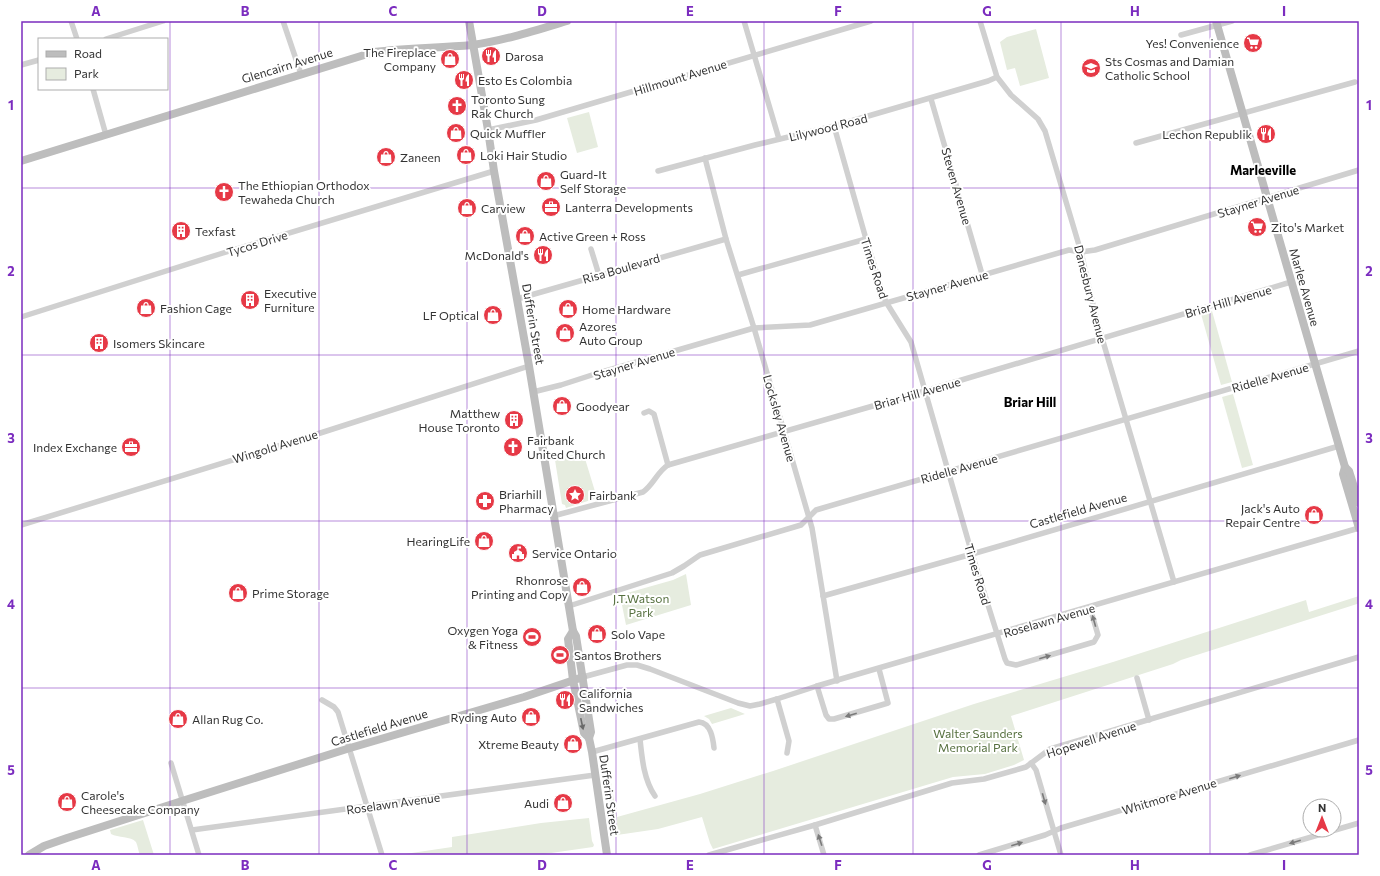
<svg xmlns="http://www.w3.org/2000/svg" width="1380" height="876" viewBox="0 0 1380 876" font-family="Commissioner,sans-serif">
<rect width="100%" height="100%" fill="#fff"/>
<!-- green -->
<g fill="#e6ecdf">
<polygon points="1036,29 1049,78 1020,86 1015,68 1007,70 1000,42 1007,37"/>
<polygon points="589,112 598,147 577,153 567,118"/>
<polygon points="1212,311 1232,382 1221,385 1201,314"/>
<polygon points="1233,394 1253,465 1242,468 1222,397"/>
<polygon points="583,452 597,498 566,508 565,505 562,504 555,460"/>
<polygon points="686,574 691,605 626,625 620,595 673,580"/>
<polygon points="1359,596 1359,603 1357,604 1181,660 1173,664 1011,716 1024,760 1014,765 985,774 953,777 713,849 710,843 702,817 658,829 617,835 617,818 614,818 611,811 603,759 610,755 608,765 617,817 700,794 773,771 974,704 1113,662 1306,600 1309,612"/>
<polygon points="731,708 745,714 712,724 709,719 704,716"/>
<polygon points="589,818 592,841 594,845 593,847 537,855 398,855 452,847 452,837 541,823"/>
<path d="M143,820L154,855H140C138,851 138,846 136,842C131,836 118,838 111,834L110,830Z"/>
</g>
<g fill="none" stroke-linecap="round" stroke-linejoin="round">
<!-- street -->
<g stroke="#d0d0d0" stroke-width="5.5">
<polyline points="71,21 77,39"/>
<polyline points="283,21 301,74"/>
<polyline points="744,21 779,139"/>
<polyline points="980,21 997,77 1011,95 1038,119 1045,131 1081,252 1094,309 1102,338 1174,582"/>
<polyline points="1181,35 1232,21"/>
<polyline points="106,39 163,21"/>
<polyline points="21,65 39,60"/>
<polyline points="93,89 106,135"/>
<polyline points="931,99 982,274"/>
<polyline points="834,126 866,239 883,294 886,302 911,342 972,554 1005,659 1007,663 1016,665 1094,642 1098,635 1090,608"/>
<polyline points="488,130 536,120 871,21"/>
<polyline points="1136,143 1355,82"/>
<polyline points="705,158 726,239 754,328 812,528 837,681"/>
<polyline points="658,171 755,145 834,126 988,81 997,77"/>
<polyline points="591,249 599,275"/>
<polyline points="738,275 866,239"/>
<polyline points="517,299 726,239"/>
<polyline points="21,317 223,253 494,171"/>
<polyline points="533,392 561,385 595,374 754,328 810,325 1069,250 1081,252 1095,250 1359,170"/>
<polyline points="644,413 649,411 654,414 668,465"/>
<path d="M553,516L643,492C654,484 657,472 668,465L918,393L1291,282"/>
<polyline points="21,525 311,436 529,366"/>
<polyline points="823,596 979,552 1339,446"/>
<polyline points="569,606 672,573 684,566 700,555 801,525 816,510 1359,351"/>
<polyline points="583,677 627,665 637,665 650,669 738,703 750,706 760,704 777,699 817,686 1359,528"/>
<polyline points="1137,678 1149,720"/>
<polyline points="817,686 826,715 829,719 834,719 888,703 879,669"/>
<polyline points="777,699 789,741 787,753"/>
<polyline points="322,700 334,707 338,712 382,855"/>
<path d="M640,739C642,759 644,780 655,796"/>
<path d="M592,752L699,722C711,723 713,739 714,748"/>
<polyline points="171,763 199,855"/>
<polyline points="1031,763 1036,770 1061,855"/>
<polyline points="815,825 824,855"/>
<polyline points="192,830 595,775"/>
<polyline points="709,855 815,825 952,783 984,779 1026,767 1050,749 1067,744 1359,657"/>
<polyline points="979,855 1045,835 1061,828 1359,740"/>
<polyline points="1250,855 1359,823"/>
</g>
<!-- secondary -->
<g stroke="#bdbdbd" stroke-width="8">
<polyline points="469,21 488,130 494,171 529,366 573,631 576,636 591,732 589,738"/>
<polyline points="1216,21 1345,467 1343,474 1359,528"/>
<path d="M21,161L374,52C407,48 439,48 472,45C503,41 537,30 567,21"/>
<polyline points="1345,467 1349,471 1359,503"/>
<polyline points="573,631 568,639 573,680 584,733 589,738 592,752 607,855"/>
<polyline points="29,855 44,846 67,838 182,801 350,748 524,697 583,677"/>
</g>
</g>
<!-- one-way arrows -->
<defs><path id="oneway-solid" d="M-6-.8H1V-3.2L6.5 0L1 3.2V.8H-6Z"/></defs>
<g fill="#7a7a7a">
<use href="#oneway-solid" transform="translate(1094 621) rotate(-106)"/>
<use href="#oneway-solid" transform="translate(1045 657) rotate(-16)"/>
<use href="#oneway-solid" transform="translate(851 715) rotate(164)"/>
<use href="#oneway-solid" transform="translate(1235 777) rotate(-17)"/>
<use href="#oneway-solid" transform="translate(1044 799) rotate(74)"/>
<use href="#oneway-solid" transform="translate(820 840) rotate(-108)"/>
<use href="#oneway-solid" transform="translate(1295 842) rotate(164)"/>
<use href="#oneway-solid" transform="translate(1017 844) rotate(-17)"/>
</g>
<use fill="#6a6a6a" href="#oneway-solid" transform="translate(582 724) rotate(78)"/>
<!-- grid -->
<path fill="none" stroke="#7b2cbf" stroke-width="1" stroke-opacity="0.55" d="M170,21V855M319,21V855M467,21V855M616,21V855M764,21V855M913,21V855M1061,21V855M1210,21V855M21,188H1359M21,355H1359M21,521H1359M21,688H1359"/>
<!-- icons -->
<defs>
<symbol id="supermarket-disc" viewBox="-11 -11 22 22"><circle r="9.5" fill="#e63946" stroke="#fff"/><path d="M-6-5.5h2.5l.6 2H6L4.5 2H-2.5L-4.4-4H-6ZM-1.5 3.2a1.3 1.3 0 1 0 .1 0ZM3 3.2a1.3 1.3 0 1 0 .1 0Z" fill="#fff"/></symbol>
<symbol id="restaurant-disc" viewBox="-11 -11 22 22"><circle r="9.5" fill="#e63946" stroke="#fff"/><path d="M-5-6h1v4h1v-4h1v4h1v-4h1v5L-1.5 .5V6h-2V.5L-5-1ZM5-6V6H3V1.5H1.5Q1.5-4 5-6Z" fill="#fff"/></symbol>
<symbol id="shop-disc" viewBox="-11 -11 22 22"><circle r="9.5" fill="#e63946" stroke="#fff"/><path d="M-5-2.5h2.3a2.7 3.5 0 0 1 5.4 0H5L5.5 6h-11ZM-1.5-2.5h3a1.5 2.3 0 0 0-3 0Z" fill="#fff"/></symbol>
<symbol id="school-disc" viewBox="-11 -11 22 22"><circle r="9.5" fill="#e63946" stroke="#fff"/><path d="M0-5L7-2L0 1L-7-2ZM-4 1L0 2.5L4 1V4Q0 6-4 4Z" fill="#fff"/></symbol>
<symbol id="church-disc" viewBox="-11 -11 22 22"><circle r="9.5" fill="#e63946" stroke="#fff"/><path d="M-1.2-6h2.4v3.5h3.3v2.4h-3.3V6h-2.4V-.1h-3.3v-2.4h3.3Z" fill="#fff"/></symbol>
<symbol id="office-disc" viewBox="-11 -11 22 22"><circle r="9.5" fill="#e63946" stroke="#fff"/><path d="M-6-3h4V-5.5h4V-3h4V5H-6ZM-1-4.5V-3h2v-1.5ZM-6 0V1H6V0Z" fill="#fff"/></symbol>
<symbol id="building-disc" viewBox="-11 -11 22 22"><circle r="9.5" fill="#e63946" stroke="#fff"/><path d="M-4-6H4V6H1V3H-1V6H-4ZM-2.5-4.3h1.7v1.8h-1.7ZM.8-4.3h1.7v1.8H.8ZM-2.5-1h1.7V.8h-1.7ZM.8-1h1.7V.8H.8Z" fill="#fff"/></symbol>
<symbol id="sight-disc" viewBox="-11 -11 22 22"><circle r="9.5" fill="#e63946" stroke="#fff"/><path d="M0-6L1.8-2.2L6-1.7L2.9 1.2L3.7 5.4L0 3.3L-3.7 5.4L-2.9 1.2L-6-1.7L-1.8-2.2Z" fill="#fff"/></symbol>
<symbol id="pharmacy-disc" viewBox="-11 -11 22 22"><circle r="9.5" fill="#e63946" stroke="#fff"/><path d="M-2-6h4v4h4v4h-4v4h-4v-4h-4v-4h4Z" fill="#fff"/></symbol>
<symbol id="civic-disc" viewBox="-11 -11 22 22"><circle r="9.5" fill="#e63946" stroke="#fff"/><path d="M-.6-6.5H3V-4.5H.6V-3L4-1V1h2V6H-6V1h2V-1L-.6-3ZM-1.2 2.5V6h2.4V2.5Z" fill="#fff"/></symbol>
<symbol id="stadium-disc" viewBox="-11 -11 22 22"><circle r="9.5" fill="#e63946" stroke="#fff"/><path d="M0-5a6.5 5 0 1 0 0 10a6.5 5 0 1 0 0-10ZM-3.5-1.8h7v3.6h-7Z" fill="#fff"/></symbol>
</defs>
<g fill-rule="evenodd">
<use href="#supermarket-disc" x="1242" y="32" width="22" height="22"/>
<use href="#restaurant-disc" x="480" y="45" width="22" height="22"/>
<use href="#shop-disc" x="439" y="48" width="22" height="22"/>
<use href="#school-disc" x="1080" y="57" width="22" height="22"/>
<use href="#restaurant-disc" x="453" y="69" width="22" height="22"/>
<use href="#church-disc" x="446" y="95" width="22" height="22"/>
<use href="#shop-disc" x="445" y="122" width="22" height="22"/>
<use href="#restaurant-disc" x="1255" y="123" width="22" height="22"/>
<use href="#shop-disc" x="455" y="144" width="22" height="22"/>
<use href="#shop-disc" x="375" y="146" width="22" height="22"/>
<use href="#shop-disc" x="535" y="170" width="22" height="22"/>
<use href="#church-disc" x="213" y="181" width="22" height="22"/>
<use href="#office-disc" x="540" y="196" width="22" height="22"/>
<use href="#shop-disc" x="456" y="197" width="22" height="22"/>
<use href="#supermarket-disc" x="1246" y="216" width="22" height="22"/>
<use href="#building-disc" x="170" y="220" width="22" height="22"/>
<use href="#shop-disc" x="514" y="225" width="22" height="22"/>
<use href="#restaurant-disc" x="532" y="244" width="22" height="22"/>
<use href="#building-disc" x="239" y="289" width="22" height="22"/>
<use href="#shop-disc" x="135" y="297" width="22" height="22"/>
<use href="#shop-disc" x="557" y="298" width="22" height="22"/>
<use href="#shop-disc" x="482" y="304" width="22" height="22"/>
<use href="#shop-disc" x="554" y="322" width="22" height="22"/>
<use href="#building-disc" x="88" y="332" width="22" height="22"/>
<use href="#shop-disc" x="551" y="395" width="22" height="22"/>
<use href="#building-disc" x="503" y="409" width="22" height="22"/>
<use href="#office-disc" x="120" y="436" width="22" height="22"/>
<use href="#church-disc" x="502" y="436" width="22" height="22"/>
<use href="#sight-disc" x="564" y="484" width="22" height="22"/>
<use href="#pharmacy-disc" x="474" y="490" width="22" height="22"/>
<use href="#shop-disc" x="1303" y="504" width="22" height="22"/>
<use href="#shop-disc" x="473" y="530" width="22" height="22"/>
<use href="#civic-disc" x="507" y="542" width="22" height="22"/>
<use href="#shop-disc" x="571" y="576" width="22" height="22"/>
<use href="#shop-disc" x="227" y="582" width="22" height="22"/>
<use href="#shop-disc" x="586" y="623" width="22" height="22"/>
<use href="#stadium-disc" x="521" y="626" width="22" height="22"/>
<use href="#stadium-disc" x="549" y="644" width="22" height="22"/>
<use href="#restaurant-disc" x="554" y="689" width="22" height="22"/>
<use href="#shop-disc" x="520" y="706" width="22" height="22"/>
<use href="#shop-disc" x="167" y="708" width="22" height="22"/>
<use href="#shop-disc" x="562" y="733" width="22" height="22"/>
<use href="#shop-disc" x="56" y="791" width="22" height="22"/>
<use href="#shop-disc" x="552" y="792" width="22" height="22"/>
</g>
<g text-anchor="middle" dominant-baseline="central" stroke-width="4" stroke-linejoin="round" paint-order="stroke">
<!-- poi labels -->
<g font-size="12" fill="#333" stroke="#fff" text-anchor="start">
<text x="1239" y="43" text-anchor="end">Yes! Convenience</text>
<text x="436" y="52" text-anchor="end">The Fireplace<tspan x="436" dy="14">Company</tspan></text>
<text x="505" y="56">Darosa</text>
<text x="1105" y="61">Sts Cosmas and Damian<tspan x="1105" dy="14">Catholic School</tspan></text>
<text x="478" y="80">Esto Es Colombia</text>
<text x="471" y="99">Toronto Sung<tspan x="471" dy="14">Rak Church</tspan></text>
<text x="470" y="133">Quick Muffler</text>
<text x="1252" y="134" text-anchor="end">Lechon Republik</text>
<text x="480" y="155">Loki Hair Studio</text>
<text x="400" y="157">Zaneen</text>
<text x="560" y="174">Guard-It<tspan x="560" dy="14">Self Storage</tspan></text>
<text x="238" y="185">The Ethiopian Orthodox<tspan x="238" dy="14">Tewaheda Church</tspan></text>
<text x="565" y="207">Lanterra Developments</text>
<text x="481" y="208">Carview</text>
<text x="1271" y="227">Zito's Market</text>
<text x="195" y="231">Texfast</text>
<text x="539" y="236">Active Green + Ross</text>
<text x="529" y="255" text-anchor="end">McDonald's</text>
<text x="264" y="293">Executive<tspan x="264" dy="14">Furniture</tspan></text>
<text x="160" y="308">Fashion Cage</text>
<text x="582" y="309">Home Hardware</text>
<text x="479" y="315" text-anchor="end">LF Optical</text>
<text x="579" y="326">Azores<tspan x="579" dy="14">Auto Group</tspan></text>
<text x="113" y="343">Isomers Skincare</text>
<text x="576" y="406">Goodyear</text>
<text x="500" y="413" text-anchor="end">Matthew<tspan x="500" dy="14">House Toronto</tspan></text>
<text x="527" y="440">Fairbank<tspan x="527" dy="14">United Church</tspan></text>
<text x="117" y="447" text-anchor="end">Index Exchange</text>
<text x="499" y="494">Briarhill<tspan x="499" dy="14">Pharmacy</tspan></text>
<text x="589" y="495">Fairbank</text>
<text x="1300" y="508" text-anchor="end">Jack's Auto<tspan x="1300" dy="14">Repair Centre</tspan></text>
<text x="470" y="541" text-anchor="end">HearingLife</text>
<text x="532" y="553">Service Ontario</text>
<text x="568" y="580" text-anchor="end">Rhonrose<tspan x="568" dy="14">Printing and Copy</tspan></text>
<text x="252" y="593">Prime Storage</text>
<text x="518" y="630" text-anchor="end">Oxygen Yoga<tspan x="518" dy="14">&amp; Fitness</tspan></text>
<text x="611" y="634">Solo Vape</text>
<text x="574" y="655">Santos Brothers</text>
<text x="579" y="693">California<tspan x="579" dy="14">Sandwiches</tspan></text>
<text x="517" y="717" text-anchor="end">Ryding Auto</text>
<text x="192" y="719">Allan Rug Co.</text>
<text x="559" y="744" text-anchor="end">Xtreme Beauty</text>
<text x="81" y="795">Carole's<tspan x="81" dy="14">Cheesecake Company</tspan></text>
<text x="549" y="803" text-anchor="end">Audi</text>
</g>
<!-- street labels -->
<g font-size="12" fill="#333" stroke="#fff">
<text transform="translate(287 65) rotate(-17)">Glencairn Avenue</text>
<text transform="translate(680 77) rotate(-17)">Hillmount Avenue</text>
<text transform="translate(828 127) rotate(-14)">Lilywood Road</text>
<text transform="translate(957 186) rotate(74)">Steven Avenue</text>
<text transform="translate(1258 201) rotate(-17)">Stayner Avenue</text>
<text transform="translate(257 243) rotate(-17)">Tycos Drive</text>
<text transform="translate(621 268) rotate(-16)">Risa Boulevard</text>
<text transform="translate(875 268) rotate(72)">Times Road</text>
<text transform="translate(947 285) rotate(-16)">Stayner Avenue</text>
<text transform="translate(1305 287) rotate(74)">Marlee Avenue</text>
<text transform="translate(1091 294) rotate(76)">Danesbury Avenue</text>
<text transform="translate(1228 301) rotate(-16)">Briar Hill Avenue</text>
<text transform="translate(534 324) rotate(80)">Dufferin Street</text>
<text transform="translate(634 363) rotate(-17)">Stayner Avenue</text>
<text transform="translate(1270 377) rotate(-16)">Ridelle Avenue</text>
<text transform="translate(917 393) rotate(-16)">Briar Hill Avenue</text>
<text transform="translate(780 418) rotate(74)">Locksley Avenue</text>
<text transform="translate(275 446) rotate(-17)">Wingold Avenue</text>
<text transform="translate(959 468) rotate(-16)">Ridelle Avenue</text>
<text transform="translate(1078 510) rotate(-16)">Castlefield Avenue</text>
<text transform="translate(978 574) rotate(73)">Times Road</text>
<text transform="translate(1049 620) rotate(-16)">Roselawn Avenue</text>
<text transform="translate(379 727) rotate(-17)">Castlefield Avenue</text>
<text transform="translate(1091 739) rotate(-18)">Hopewell Avenue</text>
<text transform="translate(610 795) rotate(82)">Dufferin Street</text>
<text transform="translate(1169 796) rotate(-17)">Whitmore Avenue</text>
<text transform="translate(393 803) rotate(-8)">Roselawn Avenue</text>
</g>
<!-- park labels -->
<g font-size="12" fill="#56703f" stroke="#fff">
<text x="641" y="598">J.T.Watson<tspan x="641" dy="14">Park</tspan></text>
<text x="978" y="733">Walter Saunders<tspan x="978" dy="14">Memorial Park</tspan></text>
</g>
<!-- neighbourhood labels -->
<g font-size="13" font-weight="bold" fill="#000" stroke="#fff">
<text x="1263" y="170">Marleeville</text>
<text x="1030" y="402">Briar Hill</text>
</g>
</g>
<!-- border -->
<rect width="1380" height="876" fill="none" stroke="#ffffff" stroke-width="44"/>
<!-- legend -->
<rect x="38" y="38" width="130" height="52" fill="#ffffff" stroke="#adadad"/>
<rect x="46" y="51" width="20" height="6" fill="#bdbdbd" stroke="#adadad"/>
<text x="74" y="58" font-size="12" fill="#333333">Road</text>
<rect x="46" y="68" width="20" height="12" fill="#e6ecdf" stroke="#adadad"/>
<text x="74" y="78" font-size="12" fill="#333333">Park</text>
<!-- north arrow -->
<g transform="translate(1322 818)"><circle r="19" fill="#ffffff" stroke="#adadad"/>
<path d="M0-3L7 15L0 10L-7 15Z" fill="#e63946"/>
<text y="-6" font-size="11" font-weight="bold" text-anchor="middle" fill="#333333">N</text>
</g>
<rect x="22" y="22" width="1336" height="832" fill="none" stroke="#7b2cbf" stroke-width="1.5"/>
<g font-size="13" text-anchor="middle" font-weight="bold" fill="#7b2cbf">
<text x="96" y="16">A</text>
<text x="245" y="16">B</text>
<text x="393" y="16">C</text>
<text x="542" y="16">D</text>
<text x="690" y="16">E</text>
<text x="838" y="16">F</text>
<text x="987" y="16">G</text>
<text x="1135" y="16">H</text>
<text x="1284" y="16">I</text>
<text x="11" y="110">1</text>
<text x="1369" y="110">1</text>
<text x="11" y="276">2</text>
<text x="1369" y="276">2</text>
<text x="11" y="443">3</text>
<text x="1369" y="443">3</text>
<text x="11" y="609">4</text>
<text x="1369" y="609">4</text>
<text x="11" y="775">5</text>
<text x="1369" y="775">5</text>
<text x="96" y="870">A</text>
<text x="245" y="870">B</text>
<text x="393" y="870">C</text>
<text x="542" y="870">D</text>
<text x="690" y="870">E</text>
<text x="838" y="870">F</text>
<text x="987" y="870">G</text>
<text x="1135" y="870">H</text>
<text x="1284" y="870">I</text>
</g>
</svg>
